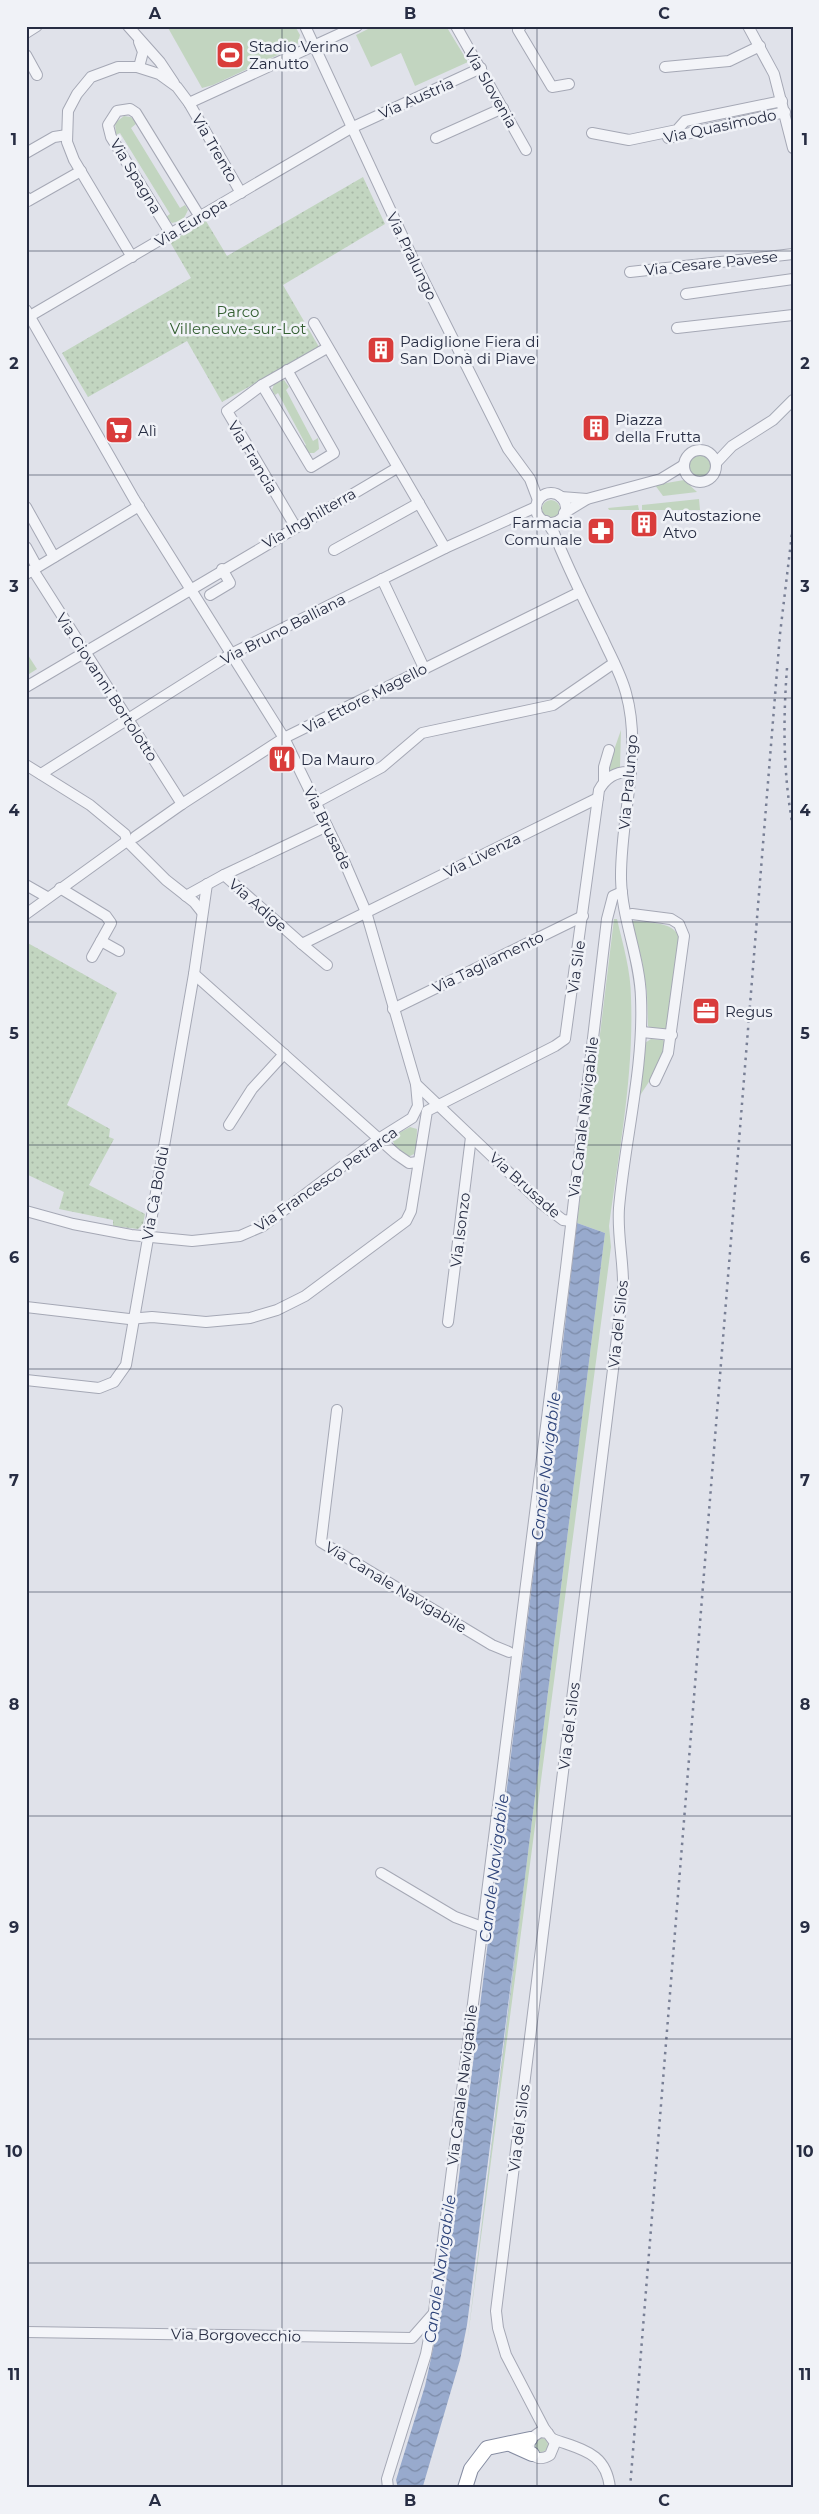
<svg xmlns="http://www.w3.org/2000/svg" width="819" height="2514" viewBox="0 0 819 2514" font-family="Montserrat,sans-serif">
<defs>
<pattern id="park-dots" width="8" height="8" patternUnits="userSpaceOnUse" patternTransform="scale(1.25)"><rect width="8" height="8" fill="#c2d5c0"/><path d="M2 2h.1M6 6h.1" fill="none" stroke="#a7b7a6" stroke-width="1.8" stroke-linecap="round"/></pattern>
<pattern id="water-waves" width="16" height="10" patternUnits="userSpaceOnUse" patternTransform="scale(1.25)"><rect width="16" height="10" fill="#98aacd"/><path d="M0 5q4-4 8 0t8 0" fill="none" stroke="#7c8ba8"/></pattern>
</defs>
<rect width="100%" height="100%" fill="#e0e2ea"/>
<!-- green -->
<g fill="#c2d5c0">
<polygon points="167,26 295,26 300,35 297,46 213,85 202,88"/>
<polygon points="374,26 446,26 468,62 415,86 401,53 371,67 356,35"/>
<polygon points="124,116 131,117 137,123 131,128 180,208 185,205 188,210 183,220 172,223 166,217 170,214 120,133 116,135 115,123"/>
<polygon points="284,380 289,387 286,390 313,441 318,438 319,449 314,453 308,453 303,447 306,445 278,393 275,395 272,390 274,384"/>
<circle cx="700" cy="467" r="12"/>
<polygon points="684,480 697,492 663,496 655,485"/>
<polygon points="699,499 700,510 642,510 642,505"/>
<circle cx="551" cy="509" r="9"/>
<polygon points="638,505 639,510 609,510 608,508"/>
<polygon points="26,652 37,669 26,676"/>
<polygon points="621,730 620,768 609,771 608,767"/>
<path d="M614,919H617C623,945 631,971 631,998C634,1074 619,1151 609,1226L611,1247L467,2344L605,1233L577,1223Z"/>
<path d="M632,921C648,923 673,921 679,937L666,1029H652L648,1026L647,993L642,961Z"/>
<polygon points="651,1039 663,1040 666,1044 658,1068 639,1097 645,1043"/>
<polygon points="410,1127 417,1129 416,1153 408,1157 395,1147 393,1141 397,1134"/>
<circle cx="541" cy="2445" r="7"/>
</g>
<!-- park -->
<g fill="url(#park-dots)">
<polygon points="363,177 385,224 283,285 319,347 222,402 187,341 88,397 62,353 191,278 170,242 206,221 227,256"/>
<polygon points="26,942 117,993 67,1105 110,1129 109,1137 114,1139 89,1185 145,1214 143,1224 138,1229 113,1226 113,1220 59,1209 64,1192 26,1174"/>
</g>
<!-- water -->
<path fill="url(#water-waves)" d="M577,1223L605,1233L467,2344L524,1881L467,2325L460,2360L423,2486L398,2488L396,2480L425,2386L444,2298L538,1536L545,1493C551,1486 551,1479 548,1470Z"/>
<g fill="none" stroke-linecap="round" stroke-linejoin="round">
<defs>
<g id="minor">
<polyline points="128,26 160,62 174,83"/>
<polyline points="305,26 414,261 508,449 530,479 538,500"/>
<polyline points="456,26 526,150"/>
<polyline points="521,26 518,30 552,87 569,84"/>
<polyline points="748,26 774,74 793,148"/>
<polyline points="26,33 37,26"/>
<polyline points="139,42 143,52 139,67"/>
<polyline points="26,55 37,75"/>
<polyline points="665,67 729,61 760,46"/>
<polyline points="189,103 357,26"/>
<polyline points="592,133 629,140 677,130 685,121 782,101"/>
<polyline points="436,138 503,108"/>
<polyline points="668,138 785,112"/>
<polyline points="26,153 54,137 67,135"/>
<polyline points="26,197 28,201 81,171"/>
<polyline points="171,234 111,137 108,125 117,111 130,109 136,113 200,217"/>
<polyline points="132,257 74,160 67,142 68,111 77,94 91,77 118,67 137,67 159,74 177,87 189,103 241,193"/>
<polyline points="630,272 793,254"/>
<polyline points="686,294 793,279"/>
<polyline points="26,310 134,499 284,738 344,861 366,912 416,1084 542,1204 563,1220 571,1221"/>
<polyline points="30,316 351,128 481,68"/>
<polyline points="314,323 445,548"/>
<polyline points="677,328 793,315"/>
<polyline points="262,385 311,467 334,453 287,370"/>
<circle cx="700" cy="466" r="16"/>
<polyline points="716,463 732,446 773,420 793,400"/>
<circle cx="551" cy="508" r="15"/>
<polyline points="561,497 587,499"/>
<polyline points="26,507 54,557"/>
<polyline points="564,513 587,499 661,479 684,465"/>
<path d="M546,521L554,533C568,569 586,604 603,639C611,657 621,674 626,693C643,754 620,817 621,879C622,920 640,958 641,998C644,1069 625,1138 619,1208C617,1236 624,1262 623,1289L496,2311L498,2328L506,2355L544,2428L555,2443L550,2455C542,2460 535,2459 529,2451L530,2439L540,2432L548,2433"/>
<polyline points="295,526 227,411 262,385 327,348"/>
<polyline points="26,547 37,567"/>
<polyline points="334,550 419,503"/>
<polyline points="33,570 182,804"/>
<polyline points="26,574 139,506"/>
<polyline points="382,579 424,668"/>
<polyline points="210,595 230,583 222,569"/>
<polyline points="26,687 397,468"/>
<polyline points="26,765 90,805 125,834 127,841"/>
<polyline points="41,774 231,654 445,548 536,507"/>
<polyline points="604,781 604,767 609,750"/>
<polyline points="315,803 382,767 422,733 553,705 614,663"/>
<polyline points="135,837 182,804 284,738 580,592"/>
<polyline points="127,841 166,880 194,902 202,912"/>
<polyline points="224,875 327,826"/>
<polyline points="26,885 47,897"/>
<polyline points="60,888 106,916 111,923 92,957"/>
<polyline points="186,896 224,875 302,944 598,798"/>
<polyline points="26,914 127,841"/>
<polyline points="632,914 671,919 679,924 684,936 668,1053 655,1081"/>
<polyline points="101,941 119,951"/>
<polyline points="302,944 327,965"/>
<polyline points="194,974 396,1154 409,1163 418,1162"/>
<polyline points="393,1009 583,916"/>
<polyline points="642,1032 672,1035"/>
<polyline points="229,1125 252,1089 284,1054"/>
<polyline points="26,1211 73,1224 131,1235 192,1241 240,1236 263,1226 380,1138 412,1118 418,1106 416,1084"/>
<path d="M26,1307L129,1319L152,1317L206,1322L250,1318L277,1310L305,1296L406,1221L411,1211L427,1111L555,1046L565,1039L599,790C606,777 616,771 631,772"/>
<polyline points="448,1322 471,1137"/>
<polyline points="26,1380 99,1388 114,1382 126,1365 194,974 207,884"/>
<polyline points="337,1410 321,1542 492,1645 509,1652"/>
<polyline points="381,1873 455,1917 482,1927"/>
<polyline points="26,2332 412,2338 434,2313"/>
<path d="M553,2439C582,2450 606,2452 610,2488"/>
<polyline points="388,2488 387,2479 426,2354 434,2312 566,1268 607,919 613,896 622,892"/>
</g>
<g id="highway">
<polyline points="510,2444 532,2454"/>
<polyline points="465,2488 471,2469 487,2448 530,2439"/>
</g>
</defs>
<!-- minor casing -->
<use href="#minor" stroke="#a5a8b5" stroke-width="12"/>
<!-- highway casing -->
<use href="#highway" stroke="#868da2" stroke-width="16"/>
<!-- minor -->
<use href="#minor" stroke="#f3f4f8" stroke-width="10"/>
<!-- highway -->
<use href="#highway" stroke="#fff" stroke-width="14"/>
<!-- rail -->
<g stroke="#787f95" stroke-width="2.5" stroke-dasharray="2.5 5" stroke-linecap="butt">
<path d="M787,668C783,721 783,774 793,827"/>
<polyline points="630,2488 780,634 793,525"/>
</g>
</g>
<!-- grid -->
<path fill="none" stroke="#272d43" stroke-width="1" stroke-opacity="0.55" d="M282,26V2488M537,26V2488M26,251H793M26,475H793M26,698H793M26,922H793M26,1145H793M26,1369H793M26,1592H793M26,1816H793M26,2039H793M26,2263H793"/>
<!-- icons -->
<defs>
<symbol id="stadium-square" viewBox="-11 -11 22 22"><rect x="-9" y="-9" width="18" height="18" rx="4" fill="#d93c3b" stroke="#f0f2f7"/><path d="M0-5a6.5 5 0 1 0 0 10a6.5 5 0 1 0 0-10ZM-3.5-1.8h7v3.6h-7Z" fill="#fff"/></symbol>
<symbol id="building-square" viewBox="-11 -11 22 22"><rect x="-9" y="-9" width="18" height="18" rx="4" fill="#d93c3b" stroke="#f0f2f7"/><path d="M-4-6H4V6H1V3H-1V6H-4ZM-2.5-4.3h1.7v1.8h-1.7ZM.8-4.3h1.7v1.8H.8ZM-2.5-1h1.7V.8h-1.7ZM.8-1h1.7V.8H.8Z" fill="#fff"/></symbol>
<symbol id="supermarket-square" viewBox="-11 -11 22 22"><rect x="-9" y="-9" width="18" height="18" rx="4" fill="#d93c3b" stroke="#f0f2f7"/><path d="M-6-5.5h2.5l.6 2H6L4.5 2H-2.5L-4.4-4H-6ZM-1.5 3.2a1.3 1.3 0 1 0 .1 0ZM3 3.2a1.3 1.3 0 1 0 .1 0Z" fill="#fff"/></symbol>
<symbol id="pharmacy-square" viewBox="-11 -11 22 22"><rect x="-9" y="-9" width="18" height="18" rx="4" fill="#d93c3b" stroke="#f0f2f7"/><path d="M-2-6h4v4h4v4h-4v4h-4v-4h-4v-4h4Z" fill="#fff"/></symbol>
<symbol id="restaurant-square" viewBox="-11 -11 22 22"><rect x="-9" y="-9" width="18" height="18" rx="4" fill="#d93c3b" stroke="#f0f2f7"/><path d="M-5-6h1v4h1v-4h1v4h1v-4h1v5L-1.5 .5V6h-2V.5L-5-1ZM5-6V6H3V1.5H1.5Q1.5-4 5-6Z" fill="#fff"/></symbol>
<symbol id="office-square" viewBox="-11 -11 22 22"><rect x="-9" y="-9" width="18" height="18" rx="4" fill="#d93c3b" stroke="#f0f2f7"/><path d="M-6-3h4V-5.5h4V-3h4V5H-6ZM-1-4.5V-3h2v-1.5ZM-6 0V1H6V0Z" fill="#fff"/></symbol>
</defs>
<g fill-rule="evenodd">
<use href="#stadium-square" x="214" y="39" width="32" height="32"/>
<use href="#building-square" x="365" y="334" width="32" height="32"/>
<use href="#building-square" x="580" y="412" width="32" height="32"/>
<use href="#supermarket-square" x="103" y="414" width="32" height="32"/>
<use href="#building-square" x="628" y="508" width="32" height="32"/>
<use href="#pharmacy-square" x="585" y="515" width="32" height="32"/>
<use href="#restaurant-square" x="266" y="743" width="32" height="32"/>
<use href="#office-square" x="690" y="995" width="32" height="32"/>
</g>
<g text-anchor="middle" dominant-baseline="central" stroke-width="5" stroke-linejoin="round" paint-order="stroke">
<!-- poi labels -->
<g font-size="15" fill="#272d43" stroke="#f0f2f7" text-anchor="start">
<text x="249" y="46">Stadio Verino<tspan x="249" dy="17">Zanutto</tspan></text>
<text x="400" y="341">Padiglione Fiera di<tspan x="400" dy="17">San Donà di Piave</tspan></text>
<text x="615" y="419">Piazza<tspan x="615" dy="17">della Frutta</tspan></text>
<text x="138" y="430">Alì</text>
<text x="663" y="515">Autostazione<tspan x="663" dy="17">Atvo</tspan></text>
<text x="582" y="522" text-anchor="end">Farmacia<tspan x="582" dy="17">Comunale</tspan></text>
<text x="301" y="759">Da Mauro</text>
<text x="725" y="1011">Regus</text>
</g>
<!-- street labels -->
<g font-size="15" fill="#272d43" stroke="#f0f2f7">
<text transform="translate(491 88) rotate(60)">Via Slovenia</text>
<text transform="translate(416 98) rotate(-24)">Via Austria</text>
<text transform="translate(720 126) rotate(-12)">Via Quasimodo</text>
<text transform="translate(215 148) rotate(60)">Via Trento</text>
<text transform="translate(136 176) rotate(59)">Via Spagna</text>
<text transform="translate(191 222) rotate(-31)">Via Europa</text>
<text transform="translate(412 256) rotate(64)">Via Pralungo</text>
<text transform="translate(711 263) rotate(-6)">Via Cesare Pavese</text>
<text transform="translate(253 457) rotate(59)">Via Francia</text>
<text transform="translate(309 518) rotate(-30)">Via Inghilterra</text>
<text transform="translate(283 629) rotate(-27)">Via Bruno Balliana</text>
<text transform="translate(107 687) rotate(57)">Via Giovanni Bortolotto</text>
<text transform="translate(365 698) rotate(-27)">Via Ettore Magello</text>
<text transform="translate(628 782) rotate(-85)">Via Pralungo</text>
<text transform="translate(328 828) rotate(64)">Via Brusade</text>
<text transform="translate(482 855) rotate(-26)">Via Livenza</text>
<text transform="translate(258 905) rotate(41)">Via Adige</text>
<text transform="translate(488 962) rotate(-26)">Via Tagliamento</text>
<text transform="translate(576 967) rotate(-82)">Via Sile</text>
<text transform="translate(583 1117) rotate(-83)">Via Canale Navigabile</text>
<text transform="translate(326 1179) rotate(-35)">Via Francesco Petrarca</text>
<text transform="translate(525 1185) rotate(42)">Via Brusade</text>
<text transform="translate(155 1193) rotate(-80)">Via Cà Boldù</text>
<text transform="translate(460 1230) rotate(-83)">Via Isonzo</text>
<text transform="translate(618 1324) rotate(-84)">Via del Silos</text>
<text transform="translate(396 1587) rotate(31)">Via Canale Navigabile</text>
<text transform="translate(569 1726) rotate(-83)">Via del Silos</text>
<text transform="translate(462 2085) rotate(-83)">Via Canale Navigabile</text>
<text transform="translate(519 2128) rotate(-83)">Via del Silos</text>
<text transform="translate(236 2335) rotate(1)">Via Borgovecchio</text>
</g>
<!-- park labels -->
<g font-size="15" fill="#356033" stroke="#f0f2f7">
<text x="238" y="311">Parco<tspan x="238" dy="17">Villeneuve-sur-Lot</tspan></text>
</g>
<!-- water labels -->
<g font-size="16" font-style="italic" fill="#2e447a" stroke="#f0f2f7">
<text transform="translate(546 1466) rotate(-83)">Canale Navigabile</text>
<text transform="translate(494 1868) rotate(-83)">Canale Navigabile</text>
<text transform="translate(440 2269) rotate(-82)">Canale Navigabile</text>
</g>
</g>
<!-- border -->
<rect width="819" height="2514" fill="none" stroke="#f0f2f7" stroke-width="55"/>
<rect x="28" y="28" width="764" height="2458" fill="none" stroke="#272d43" stroke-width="2"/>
<g font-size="16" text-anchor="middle" font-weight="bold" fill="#272d43">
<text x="155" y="19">A</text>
<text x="410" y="19">B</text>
<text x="664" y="19">C</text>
<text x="14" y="145">1</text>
<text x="805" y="145">1</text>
<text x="14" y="369">2</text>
<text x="805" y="369">2</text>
<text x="14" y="592">3</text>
<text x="805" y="592">3</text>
<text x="14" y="816">4</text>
<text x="805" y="816">4</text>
<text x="14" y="1039">5</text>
<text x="805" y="1039">5</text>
<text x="14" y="1263">6</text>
<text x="805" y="1263">6</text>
<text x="14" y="1486">7</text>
<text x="805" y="1486">7</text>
<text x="14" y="1710">8</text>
<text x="805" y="1710">8</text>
<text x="14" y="1933">9</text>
<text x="805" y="1933">9</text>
<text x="14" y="2157">10</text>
<text x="805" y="2157">10</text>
<text x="14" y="2380">11</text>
<text x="805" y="2380">11</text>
<text x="155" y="2506">A</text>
<text x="410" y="2506">B</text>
<text x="664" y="2506">C</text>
</g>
</svg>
